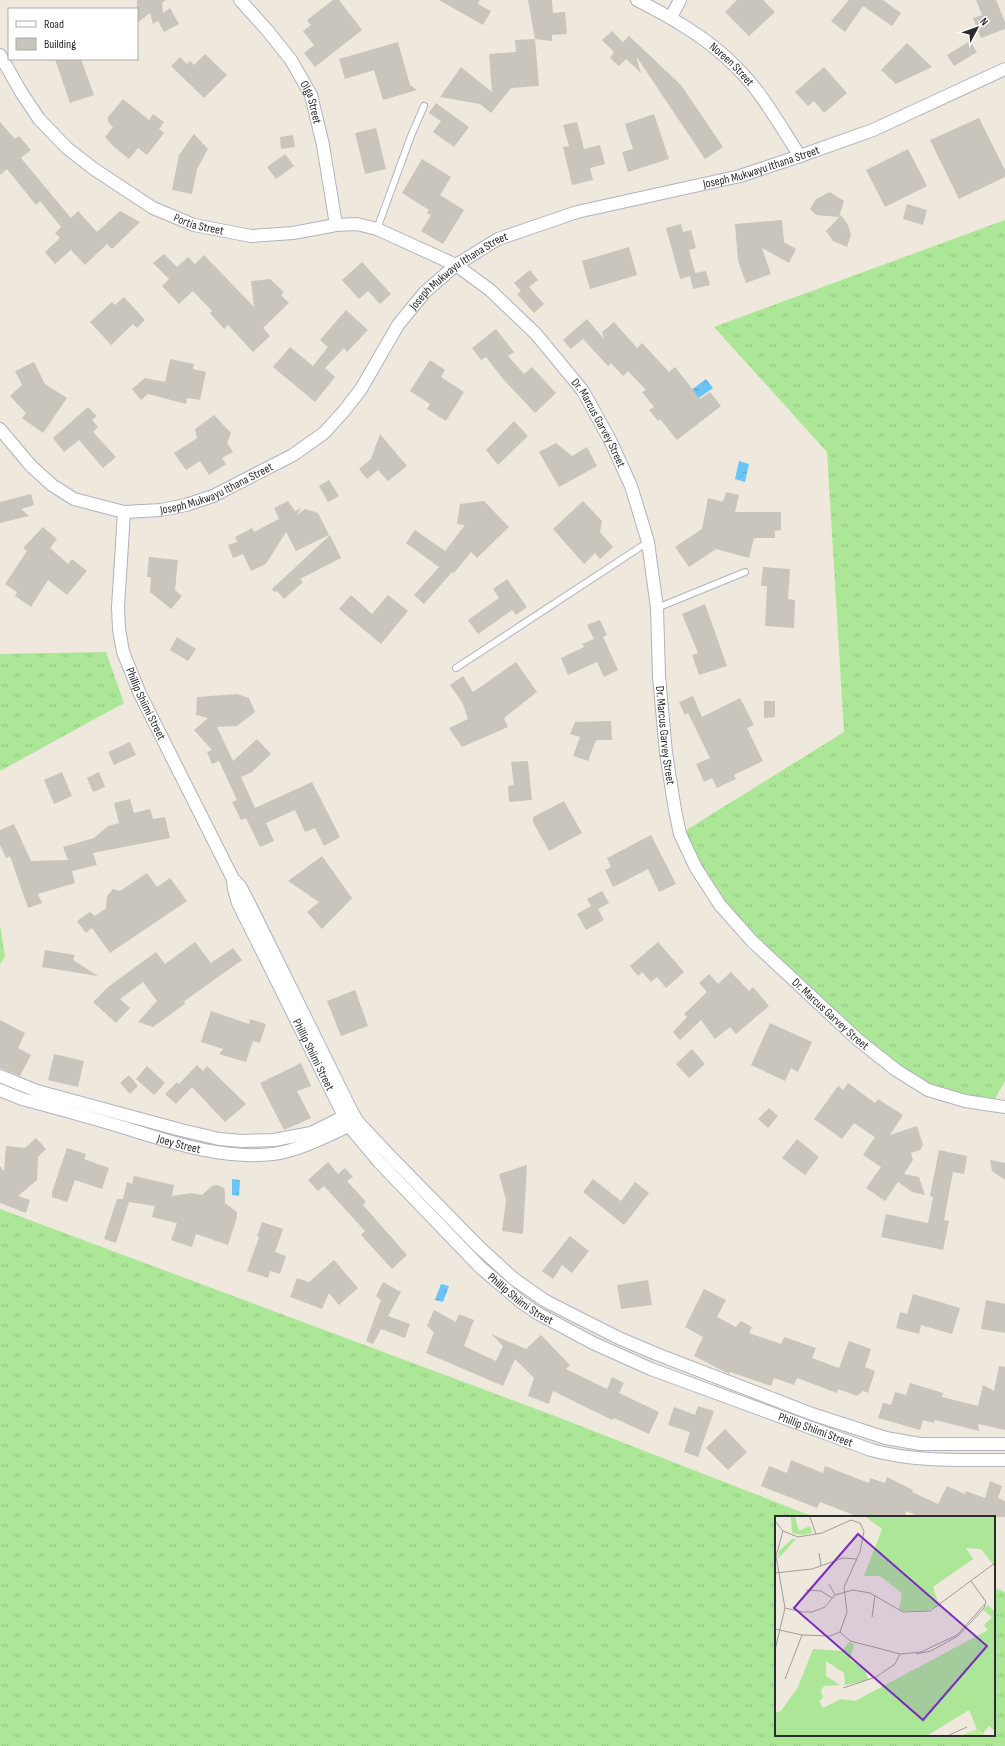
<svg xmlns="http://www.w3.org/2000/svg" width="1005" height="1746" viewBox="0 0 1005 1746" font-family="'Sofia Sans Condensed',sans-serif">
<defs>
<pattern id="grass-tufts" width="24" height="20" patternUnits="userSpaceOnUse"><rect width="24" height="20" fill="#abe796"/><path d="M3 7l-1-3M5 7V3M7 7l1-3M15 17l-1-3M17 17v-4M19 17l1-3" fill="none" stroke="#93c681"/></pattern>
<pattern id="water-ripples" width="26" height="14" patternUnits="userSpaceOnUse"><rect width="26" height="14" fill="#6ac4f6"/><path d="M2 4q2-2 4 0t4 0M15 11q2-2 4 0t4 0" fill="none" stroke="#579fc7"/></pattern>
</defs>
<rect width="100%" height="100%" fill="#eee8dd"/>
<!-- grass -->
<g fill="url(#grass-tufts)">
<polygon points="1005,220 1005,1081 991,1106 965,1101 896,1070 720,905 680,834 844,732 827,452 714,327"/>
<polygon points="106,652 124,703 0,771 0,654"/>
<polygon points="0,925 5,957 0,964"/>
<polygon points="0,1209 560,1418 814,1517 776,1517 776,1735 994,1735 994,1588 1005,1592 1005,1746 0,1746"/>
</g>
<!-- water -->
<g fill="url(#water-ripples)">
<polygon points="706,379 713,388 696,400 690,391"/>
<polygon points="739,461 749,464 745,482 735,479"/>
<polygon points="232,1179 240,1180 239,1196 232,1195"/>
<polygon points="441,1284 449,1286 443,1302 435,1300"/>
</g>
<!-- building -->
<g fill="#c9c5bc">
<polygon points="137,0 166,0 162,3 163,13 170,8 179,24 164,32 158,21 153,24 150,13 137,23"/>
<polygon points="333,0 339,0 362,30 315,67 304,53 314,45 303,31 311,25 307,20"/>
<polygon points="439,0 480,0 478,4 491,11 483,25"/>
<polygon points="528,0 552,0 553,13 565,12 567,34 552,35 552,41 535,39"/>
<polygon points="737,0 763,0 775,12 749,36 725,12"/>
<polygon points="849,0 883,0 901,13 892,26 863,6 845,32 831,21"/>
<polygon points="976,0 996,0 1005,22 1005,29 981,38 973,18 982,15"/>
<polygon points="612,31 623,42 629,36 681,85 723,147 705,159 636,56 641,73 626,59 619,66 610,58 614,52 602,40"/>
<polygon points="535,39 539,86 511,88 491,113 480,104 440,97 461,67 492,92 489,54 516,52 515,40"/>
<polygon points="970,41 977,52 954,66 947,55"/>
<polygon points="398,42 410,85 417,90 383,100 374,70 345,79 339,59"/>
<polygon points="907,43 932,67 896,84 881,70"/>
<polygon points="205,54 227,75 204,98 171,66 180,57 187,64 190,61 194,65"/>
<polygon points="55,59 81,59 94,95 70,103"/>
<polygon points="824,67 847,93 824,113 814,101 808,106 795,92"/>
<polygon points="123,99 149,120 153,114 164,122 159,129 164,133 147,155 138,148 129,159 113,146 105,137 113,127 108,122 108,117"/>
<polygon points="436,103 469,127 454,147 433,132 441,121 429,113"/>
<polygon points="654,114 669,159 628,172 622,152 633,149 625,124"/>
<polygon points="979,118 1005,170 1005,177 959,199 930,140"/>
<polygon points="0,122 15,139 19,136 31,150 21,158 71,218 78,211 97,232 120,211 140,222 112,249 107,244 85,265 71,250 55,264 45,252 60,238 55,233 61,227 40,201 36,205 7,169 0,175"/>
<polygon points="577,122 584,149 600,145 605,164 590,168 593,180 572,185 563,147 569,146 563,125"/>
<polygon points="376,128 386,169 365,174 355,133"/>
<polygon points="194,134 208,149 197,169 192,194 172,190 179,155"/>
<polygon points="293,135 295,147 281,149 280,137"/>
<polygon points="908,149 927,186 885,207 866,170"/>
<polygon points="285,154 294,166 276,179 267,167"/>
<polygon points="422,159 451,177 440,195 464,210 443,244 421,231 431,215 427,213 429,210 402,193"/>
<polygon points="830,192 844,201 839,217 816,215 810,209 816,199"/>
<polygon points="907,204 927,210 923,225 903,219"/>
<polygon points="841,215 848,225 851,235 847,247 833,241 826,231"/>
<polygon points="782,220 784,242 796,249 789,263 762,248 771,274 746,283 738,261 735,224"/>
<polygon points="681,224 683,232 691,230 696,248 689,250 695,273 706,271 710,285 693,289 690,276 680,279 666,228"/>
<polygon points="629,247 637,275 590,289 582,261"/>
<polygon points="164,254 177,267 188,257 195,264 204,255 254,307 251,281 270,279 284,292 281,295 289,303 263,328 270,336 253,352 228,325 224,329 210,313 212,311 193,291 179,304 162,286 169,279 153,263"/>
<polygon points="362,262 391,294 380,304 368,291 359,299 342,280"/>
<polygon points="530,270 538,280 529,287 544,304 534,313 517,294 521,291 514,283"/>
<polygon points="124,297 145,320 137,328 133,324 111,345 90,322 112,302 115,305"/>
<polygon points="346,310 368,330 347,352 344,348 325,368 335,377 315,402 273,367 290,347 313,366 328,347 320,340"/>
<polygon points="587,319 604,339 602,332 614,322 637,348 642,343 669,372 675,367 700,399 710,392 721,406 677,440 660,419 658,421 649,410 654,407 642,392 646,390 628,371 623,376 611,363 608,366 583,339 571,349 563,340"/>
<polygon points="496,329 514,352 508,356 524,374 532,367 556,393 535,413 503,379 486,357 481,360 472,348"/>
<polygon points="170,359 194,364 193,369 206,372 200,400 187,398 186,404 148,394 141,400 132,389 145,378 165,382"/>
<polygon points="430,360 445,370 441,377 464,392 446,421 427,409 430,404 410,391"/>
<polygon points="34,362 45,384 67,398 43,433 22,418 26,413 10,396 22,385 15,371"/>
<polygon points="88,407 97,416 92,420 98,427 93,432 116,457 103,468 79,440 64,452 53,438"/>
<polygon points="214,415 231,433 227,443 233,452 222,458 226,464 209,475 200,461 186,470 174,453 197,438 195,429"/>
<polygon points="514,421 528,436 498,465 486,450"/>
<polygon points="380,434 407,466 388,481 378,470 367,479 359,469 371,459"/>
<polygon points="556,443 572,456 587,447 597,466 559,487 539,452"/>
<polygon points="329,480 339,496 328,502 319,486"/>
<polygon points="726,492 739,495 735,512 781,512 781,530 775,531 775,538 754,538 749,558 716,549 689,567 675,547 702,529 708,498 723,502"/>
<polygon points="31,494 34,505 21,509 29,516 0,523 0,502"/>
<polygon points="288,501 295,511 301,508 297,515 305,509 318,513 329,535 296,551 286,532 266,564 251,571 243,554 233,558 228,545 237,542 235,537 252,528 254,532 279,519 274,508"/>
<polygon points="484,501 509,527 477,558 471,552 454,573 452,572 424,604 414,595 439,567 406,543 415,530 445,551 465,525 457,524 460,504"/>
<polygon points="583,501 602,521 600,532 613,547 600,559 595,553 584,564 553,529"/>
<polygon points="43,527 57,539 50,548 68,564 72,559 87,571 67,595 48,580 31,607 15,596 17,592 5,584 27,551 23,548"/>
<polygon points="330,535 341,558 300,579 303,582 284,599 277,591 274,592 272,589"/>
<polygon points="149,557 178,560 175,590 182,596 171,609 150,592 151,577 147,577"/>
<polygon points="763,567 790,569 788,599 795,600 794,628 765,626 767,586 761,586"/>
<polygon points="507,579 527,607 516,615 512,610 478,634 468,620 499,598 493,589"/>
<polygon points="351,595 372,614 388,595 408,611 381,644 339,609"/>
<polygon points="705,604 727,666 699,675 692,655 698,653 682,614"/>
<polygon points="600,620 607,635 603,637 618,670 604,677 597,662 568,675 561,658 584,647 582,644 594,639 587,625"/>
<polygon points="177,637 196,649 188,661 170,650"/>
<polygon points="516,662 537,692 504,718 508,727 462,747 449,728 468,719 463,704 450,685 463,676 473,692"/>
<polygon points="237,694 249,698 255,712 237,726 217,727 233,761 257,739 271,754 252,772 241,777 255,808 312,782 340,837 324,846 315,828 305,832 295,810 266,823 274,841 260,847 246,818 241,820 232,802 237,800 219,761 212,764 207,752 212,750 194,730 208,718 196,715 197,697"/>
<polygon points="693,696 702,717 740,698 754,725 747,728 763,761 734,775 736,779 717,788 712,778 704,782 696,764 710,758 688,713 685,715 679,702"/>
<polygon points="764,701 775,701 775,717 764,718"/>
<polygon points="611,721 612,740 596,740 588,761 573,756 580,737 570,734 575,722"/>
<polygon points="130,742 136,755 114,765 108,752"/>
<polygon points="528,761 532,800 509,802 508,786 514,785 511,762"/>
<polygon points="62,772 72,796 54,804 44,780"/>
<polygon points="99,772 105,787 93,792 87,778"/>
<polygon points="130,799 134,813 150,809 153,819 165,817 170,838 93,853 97,865 72,871 75,883 38,894 42,903 28,908 10,856 6,858 0,845 0,830 14,824 31,861 68,860 63,847 94,838 108,826 119,823 114,803"/>
<polygon points="564,801 582,833 549,851 533,822 533,817"/>
<polygon points="651,835 676,884 659,892 648,869 613,887 605,870 611,867 607,858"/>
<polygon points="322,856 352,898 322,929 307,912 319,902 288,881"/>
<polygon points="147,873 157,887 170,878 187,901 110,953 92,928 86,933 77,921 90,912 95,916 106,908 107,896 113,889 120,891"/>
<polygon points="602,891 609,903 598,909 604,920 586,930 577,914 591,906 587,899"/>
<polygon points="195,942 211,963 233,948 242,960 183,1002 186,1003 153,1027 138,1022 157,1001 143,982 120,999 130,1008 116,1023 93,1002 108,987 156,952 165,964"/>
<polygon points="658,942 684,972 666,988 657,977 651,982 642,972 638,976 630,966"/>
<polygon points="45,950 75,955 73,960 98,976 42,967"/>
<polygon points="731,972 749,991 753,987 769,1006 736,1034 730,1027 715,1039 701,1020 680,1040 673,1032 687,1017 684,1014 707,992 699,983 709,974 718,984"/>
<polygon points="355,990 368,1026 341,1036 327,1001"/>
<polygon points="211,1011 249,1024 250,1019 266,1024 260,1043 253,1041 246,1062 219,1054 223,1049 201,1042"/>
<polygon points="0,1020 25,1033 18,1048 31,1055 20,1076 0,1068"/>
<polygon points="770,1023 812,1042 798,1072 791,1068 785,1081 751,1065"/>
<polygon points="692,1049 705,1064 689,1078 676,1064"/>
<polygon points="54,1054 84,1061 78,1087 48,1080"/>
<polygon points="301,1063 311,1086 297,1091 311,1118 284,1130 260,1083"/>
<polygon points="197,1065 203,1071 207,1066 246,1104 225,1122 192,1087 176,1104 165,1094 177,1082 179,1084"/>
<polygon points="147,1066 165,1083 154,1095 136,1079"/>
<polygon points="129,1075 138,1086 130,1094 120,1083"/>
<polygon points="848,1083 875,1103 878,1099 903,1115 890,1135 917,1126 923,1145 920,1150 911,1153 913,1160 904,1174 919,1177 925,1195 912,1192 898,1182 885,1201 866,1188 881,1167 863,1155 875,1137 854,1123 842,1139 814,1119 838,1086 843,1090"/>
<polygon points="769,1108 778,1116 768,1128 758,1119"/>
<polygon points="36,1138 46,1149 38,1157 37,1180 18,1196 30,1200 26,1213 0,1203 0,1166 4,1171 6,1146 25,1148"/>
<polygon points="797,1139 819,1157 805,1175 782,1158"/>
<polygon points="67,1148 86,1154 84,1159 109,1168 102,1189 75,1180 67,1202 52,1197 52,1192"/>
<polygon points="939,1150 967,1156 964,1174 953,1172 944,1220 949,1221 943,1250 881,1237 886,1214 928,1223 933,1197 930,1196"/>
<polygon points="990,1160 1005,1163 1005,1180 992,1171"/>
<polygon points="328,1162 338,1174 345,1168 353,1177 347,1181 366,1202 363,1205 407,1255 392,1269 361,1235 365,1231 324,1186 318,1191 308,1180"/>
<polygon points="527,1165 523,1234 502,1231 506,1200 499,1174"/>
<polygon points="134,1176 174,1185 172,1196 191,1193 202,1195 212,1186 218,1185 224,1188 225,1193 225,1203 237,1212 237,1217 228,1245 196,1234 192,1247 171,1240 177,1223 152,1217 155,1206 129,1202 116,1243 104,1239 117,1199 123,1199 127,1182 132,1184"/>
<polygon points="593,1179 621,1201 635,1182 649,1193 624,1225 583,1192"/>
<polygon points="262,1222 283,1229 275,1252 286,1256 280,1274 270,1271 268,1278 247,1271 259,1237 257,1236"/>
<polygon points="570,1236 589,1251 572,1273 562,1265 553,1279 542,1271"/>
<polygon points="334,1260 358,1288 339,1305 329,1293 322,1309 290,1297 297,1278 309,1282"/>
<polygon points="648,1280 652,1305 621,1309 617,1285"/>
<polygon points="383,1282 401,1292 388,1316 410,1324 405,1338 381,1329 373,1344 366,1341 381,1300 376,1296"/>
<polygon points="704,1289 726,1300 717,1317 736,1327 741,1321 752,1327 749,1333 781,1344 784,1337 816,1348 812,1358 839,1368 849,1341 871,1349 865,1367 875,1371 868,1393 863,1391 857,1396 838,1389 837,1393 797,1378 794,1385 774,1378 771,1386 730,1372 729,1374 694,1356 703,1337 685,1327"/>
<polygon points="913,1294 960,1308 952,1334 921,1325 919,1334 896,1328 900,1312 907,1314"/>
<polygon points="986,1300 1005,1304 1005,1333 981,1329"/>
<polygon points="434,1310 456,1322 459,1314 474,1320 464,1346 496,1361 503,1346 491,1334 526,1349 541,1335 570,1365 566,1369 607,1389 612,1377 624,1383 619,1393 659,1412 649,1434 614,1418 612,1420 553,1391 549,1404 528,1396 534,1378 515,1359 503,1386 426,1353 434,1332 427,1326"/>
<polygon points="999,1366 1005,1367 1005,1430 978,1424 979,1431 935,1420 934,1423 923,1420 920,1430 878,1418 883,1403 891,1405 895,1392 906,1395 910,1383 943,1393 942,1397 978,1406 983,1385 994,1391"/>
<polygon points="698,1406 714,1411 698,1457 684,1452 690,1432 668,1425 674,1407 695,1415"/>
<polygon points="725,1429 747,1452 728,1470 706,1448"/>
<polygon points="791,1460 823,1473 825,1466 869,1483 870,1478 885,1483 887,1477 913,1490 912,1492 938,1504 947,1486 965,1494 966,1491 985,1498 990,1481 1002,1486 998,1498 1005,1501 1005,1517 920,1517 906,1511 905,1517 859,1517 820,1502 817,1508 761,1486 769,1466 787,1473"/>
</g>
<g fill="none" stroke-linecap="round" stroke-linejoin="round">
<defs>
<g id="lane">
<polyline points="377,229 411,136 424,106"/>
<polyline points="657,608 745,572"/>
<polyline points="456,668 648,542"/>
</g>
<g id="street">
<path id="s1" d="M240,0L267,30L291,60L311,95L323,145L336,225"/>
<path id="s2" d="M637,0C672,18 708,38 736,67C762,92 780,126 800,156"/>
<polyline points="671,17 680,0"/>
<path id="s3" d="M0,55L21,92L39,119L67,148L94,169L153,208L194,225L251,236L293,233L336,225L357,224L377,229L456,265L490,290L536,334L583,391L611,442L631,486L648,542L657,608L659,676L666,753L675,810L680,834L696,868L720,905L752,941L857,1039L896,1070L928,1090L965,1101L1005,1107"/>
<path id="s4" d="M0,429L31,466L52,485L74,499L124,512L161,510L186,505L213,496L293,455L324,433L344,411L361,389L398,325L425,292L456,265L498,239L577,212L740,176L800,156L873,130L1005,69"/>
<path id="s5" d="M124,512L118,607L119,629L123,652L140,694L233,879L240,886L247,899L352,1112L358,1122L391,1157L479,1247L514,1279L544,1300L573,1315L621,1339L659,1355L812,1414L886,1438L920,1444H1005"/>
<path id="s6" d="M233,881L234,889L238,903L349,1126L379,1162L481,1268L521,1302L537,1313L593,1343L651,1369L871,1450C915,1462 960,1460 1005,1460"/>
<polyline points="0,1076 37,1091 181,1130 219,1139 242,1141 274,1140 311,1133 349,1114"/>
<path id="s7" d="M0,1090L22,1099C56,1108 89,1117 122,1127C171,1142 221,1160 273,1154C299,1151 331,1134 355,1123"/>
</g>
</defs>
<!-- lane casing -->
<use href="#lane" stroke="#b1b2c0" stroke-width="8"/>
<!-- street casing -->
<use href="#street" stroke="#b1b2c0" stroke-width="14"/>
<!-- lane -->
<use href="#lane" stroke="#fff" stroke-width="6"/>
<!-- street -->
<use href="#street" stroke="#fff" stroke-width="12"/>
</g>
<g text-anchor="middle" dominant-baseline="central" stroke-width="3" stroke-linejoin="round" paint-order="stroke">
<!-- street labels -->
<g font-size="12" fill="#2b2b2b" stroke="#fff">
<text stroke="none"><textPath href="#s2" startOffset="115">Noreen Street</textPath></text>
<text stroke="none"><textPath href="#s1" startOffset="126">Olga Street</textPath></text>
<text stroke="none"><textPath href="#s4" startOffset="911">Joseph Mukwayu Ithana Street</textPath></text>
<text stroke="none"><textPath href="#s3" startOffset="269">Portia Street</textPath></text>
<text stroke="none"><textPath href="#s4" startOffset="587">Joseph Mukwayu Ithana Street</textPath></text>
<text stroke="none"><textPath href="#s3" startOffset="752">Dr. Marcus Garvey Street</textPath></text>
<text stroke="none"><textPath href="#s4" startOffset="251">Joseph Mukwayu Ithana Street</textPath></text>
<text stroke="none"><textPath href="#s5" startOffset="197">Phillip Shiimi Street</textPath></text>
<text stroke="none"><textPath href="#s3" startOffset="1076">Dr. Marcus Garvey Street</textPath></text>
<text stroke="none"><textPath href="#s3" startOffset="1413">Dr. Marcus Garvey Street</textPath></text>
<text stroke="none"><textPath href="#s6" startOffset="192">Phillip Shiimi Street</textPath></text>
<text stroke="none"><textPath href="#s7" startOffset="187">Joey Street</textPath></text>
<text stroke="none"><textPath href="#s6" startOffset="516">Phillip Shiimi Street</textPath></text>
<text stroke="none"><textPath href="#s6" startOffset="840">Phillip Shiimi Street</textPath></text>
</g>
</g>
<!-- overview -->
<g transform="translate(775 1516)">
<rect width="220" height="220" fill="#eee8dd"/>
<path d="M16,1H20L24,15L35,10L37,17L27,19L17,17ZM91,1H220V51L206,33L191,32L198,43L158,71L164,90L151,95H124L127,77L105,60H89L107,13ZM17,23H21L3,43L4,35ZM213,89L220,96V215L214,210L208,217L202,213L194,194L153,219H0V197L6,195L23,171L38,133L67,135L74,126L79,128L75,144L90,153L93,164L70,169L69,157L51,145V160L65,169L49,170L46,174L48,182L44,185L48,192L66,183L80,185L213,114L209,109L217,101L208,94Z" fill="#abe796"/>
<path d="M202,213L210,219H186H187Z" fill="#bfef91"/>
<path fill="none" stroke="#a09c96" stroke-width="1" d="M35,1L41,18M0,5L8,15L23,21L47,17L76,4L85,7L89,15L85,36L69,71L72,96L65,116L55,120L27,119L0,113M44,37L46,50M0,57L37,53L68,42L82,43M54,68L60,79M31,74L46,75L57,82M10,92L27,96H37L50,91L60,79L78,74L95,77L128,96L155,95L220,47M97,101L100,79M65,116L75,125L99,131L125,138L146,136L182,119L210,88M0,134L10,92L1,40L8,15M141,138L156,135L183,120L209,92L211,86L196,65M10,163L27,119M68,172L101,161L120,148L125,138M174,219L192,211"/>
<path fill="#7b2cbf" fill-opacity="0.15" stroke="#7b2cbf" stroke-width="2" d="M83,18L212,130L148,204L19,92Z"/>
<rect width="220" height="220" fill="none" stroke="#2b2b2b" stroke-width="2"/>
</g>
<!-- legend -->
<rect x="8" y="8" width="130" height="52" fill="#ffffff" stroke="#aaaaaa"/>
<rect x="16" y="21" width="20" height="6" fill="#ffffff" stroke="#aaaaaa"/>
<text x="44" y="28" font-size="12" fill="#2b2b2b">Road</text>
<rect x="16" y="38" width="20" height="12" fill="#c9c5bc" stroke="#aaaaaa"/>
<text x="44" y="48" font-size="12" fill="#2b2b2b">Building</text>
<!-- north arrow -->
<g transform="translate(977 28) rotate(49)" stroke="#ffffff" stroke-width="3" paint-order="stroke">
<path d="M0-3L7 15L0 10L-7 15Z" fill="#2b2b2b"/>
<text y="-6" font-size="11" font-weight="bold" text-anchor="middle" fill="#2b2b2b">N</text>
</g>
</svg>
